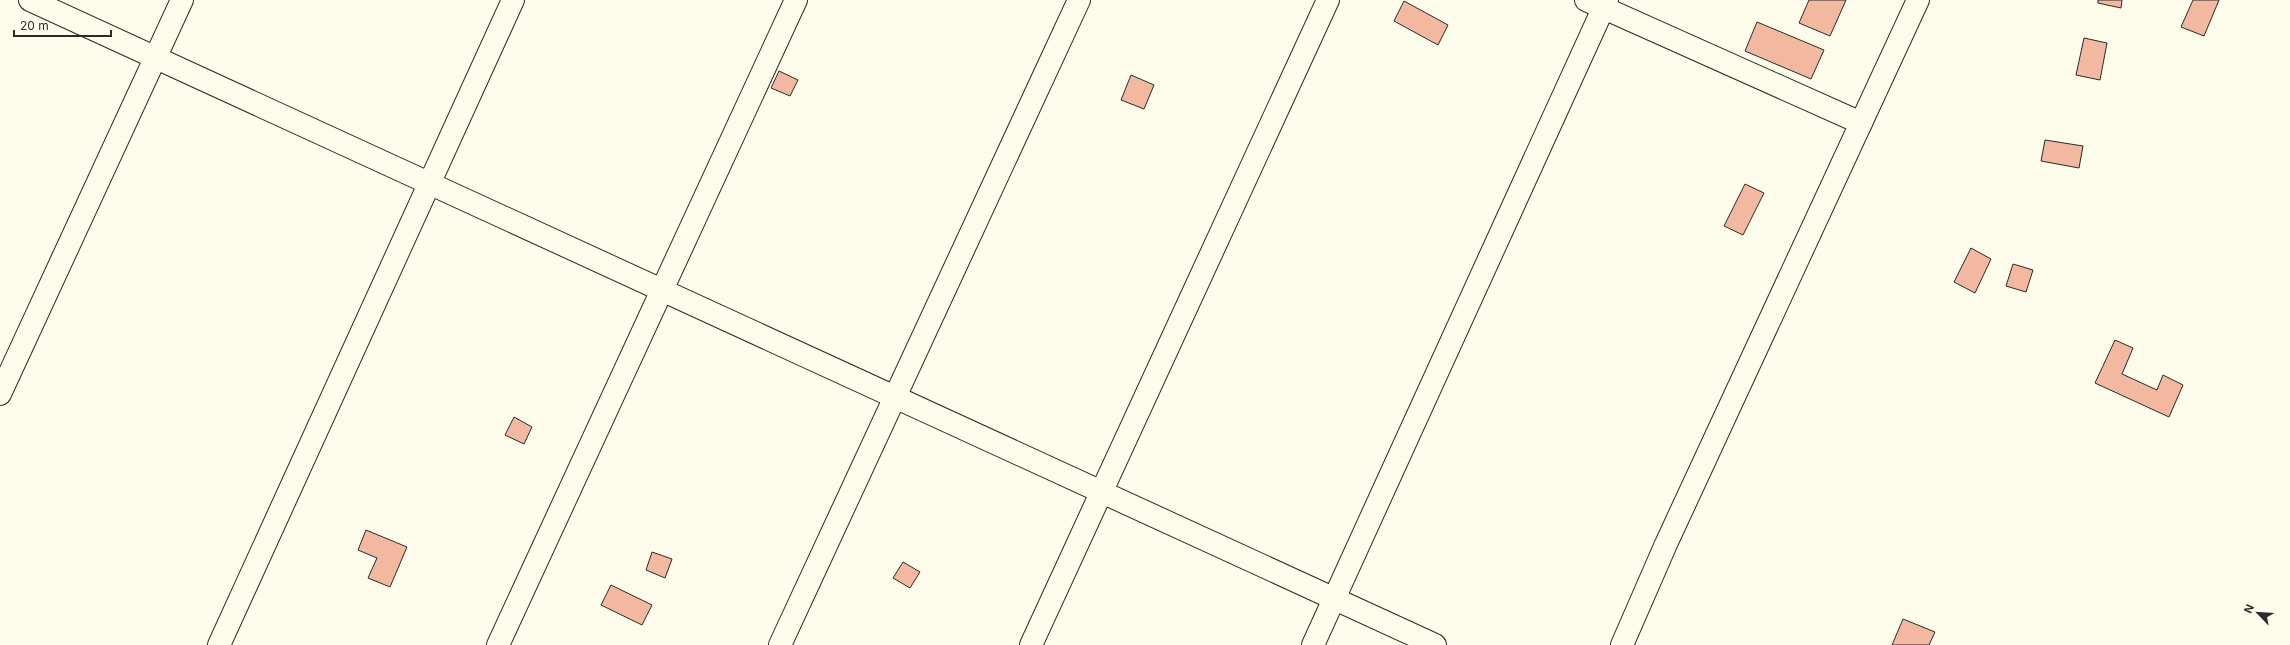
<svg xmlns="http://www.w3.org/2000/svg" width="2290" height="645" viewBox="0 0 2290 645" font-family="Inter,sans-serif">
<rect width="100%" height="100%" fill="#fdfbea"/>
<!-- building -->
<g fill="#f2b8a0" stroke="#2b2b2b">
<polygon points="1809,0 1846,0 1830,36 1799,23"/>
<polygon points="2098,0 2122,0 2121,8 2098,3"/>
<polygon points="2193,0 2219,0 2204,36 2181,27"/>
<polygon points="1404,1 1448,25 1438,45 1394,21"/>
<polygon points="1757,22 1824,50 1811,79 1745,51"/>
<polygon points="2084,38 2107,43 2100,80 2076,75"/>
<polygon points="779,71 798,80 790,96 771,88"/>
<polygon points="1131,75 1154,85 1144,109 1121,100"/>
<polygon points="2045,140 2083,146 2079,168 2041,161"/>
<polygon points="1745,184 1764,193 1743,235 1724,226"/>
<polygon points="1971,248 1991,259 1975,293 1954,282"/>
<polygon points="2013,264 2033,270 2026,292 2006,286"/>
<polygon points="2115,340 2133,348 2122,374 2157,390 2163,375 2183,385 2169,417 2095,383"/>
<polygon points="514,417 532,427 524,444 505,435"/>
<polygon points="366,530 407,547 390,587 368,578 377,558 358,550"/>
<polygon points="652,552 672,559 665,578 646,570"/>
<polygon points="903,562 920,572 910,588 893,578"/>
<polygon points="611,585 652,605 642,625 601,605"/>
<polygon points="1903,619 1935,632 1929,645 1892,645"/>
</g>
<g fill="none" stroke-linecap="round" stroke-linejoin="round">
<defs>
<g id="minor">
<polyline points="30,0 1435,645"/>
<polyline points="1586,0 1861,123"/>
<polyline points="0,394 182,0"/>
<polyline points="219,645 513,0"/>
<polyline points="498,645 796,0"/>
<polyline points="780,645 1079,0"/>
<polyline points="1031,645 1328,0"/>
<polyline points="1313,645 1607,0"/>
</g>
<polyline id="tertiary" points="1622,645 1666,544 1918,0"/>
</defs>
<!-- minor casing -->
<use href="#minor" stroke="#2b2b2b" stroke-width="24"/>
<!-- tertiary casing -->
<use href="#tertiary" stroke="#2b2b2b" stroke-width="24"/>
<!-- minor -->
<use href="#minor" stroke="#fdfbea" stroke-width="22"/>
<!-- tertiary -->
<use href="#tertiary" stroke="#fdfbea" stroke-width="22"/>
</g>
<!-- north arrow -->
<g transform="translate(2258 613) rotate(295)" stroke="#fdfbea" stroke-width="3" paint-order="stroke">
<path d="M0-3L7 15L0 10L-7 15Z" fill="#2b2b2b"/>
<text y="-6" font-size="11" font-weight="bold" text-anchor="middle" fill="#2b2b2b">N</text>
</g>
<!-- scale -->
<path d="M14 30v6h97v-6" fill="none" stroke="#2b2b2b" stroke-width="2"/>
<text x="20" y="30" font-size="12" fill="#2b2b2b" stroke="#fdfbea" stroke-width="3" paint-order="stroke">20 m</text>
</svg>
